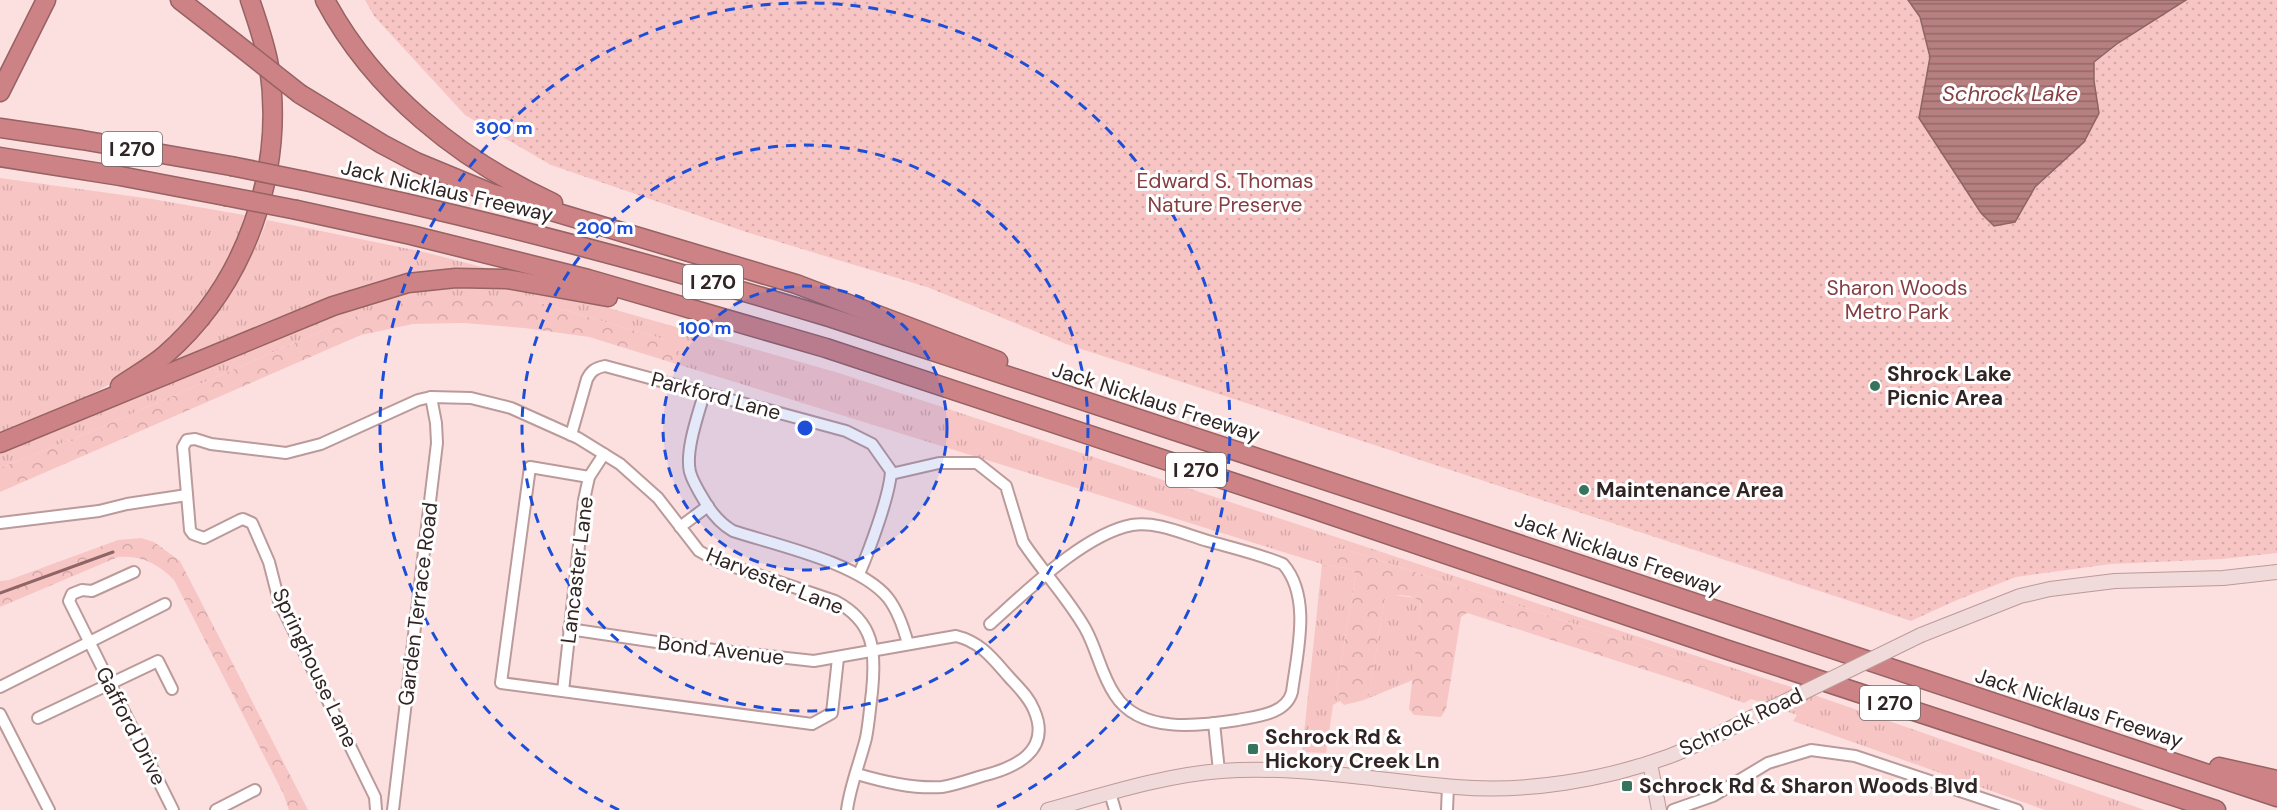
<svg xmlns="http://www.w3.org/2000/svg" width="2277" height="810" viewBox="0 0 2277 810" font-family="'DM Sans',sans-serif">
<defs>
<pattern id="grass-tufts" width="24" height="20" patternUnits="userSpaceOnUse" patternTransform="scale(1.5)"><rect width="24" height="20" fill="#f8c5c5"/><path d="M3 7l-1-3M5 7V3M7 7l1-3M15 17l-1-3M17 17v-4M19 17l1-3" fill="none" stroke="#d5a9a9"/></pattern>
<pattern id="forest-crowns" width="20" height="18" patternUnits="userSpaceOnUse" patternTransform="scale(1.5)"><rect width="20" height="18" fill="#f8c5c5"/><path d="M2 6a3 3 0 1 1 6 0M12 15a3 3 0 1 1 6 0" fill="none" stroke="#d5a9a9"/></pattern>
<pattern id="park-dots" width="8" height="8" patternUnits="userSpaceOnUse" patternTransform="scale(1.5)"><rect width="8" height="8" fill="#f8c5c5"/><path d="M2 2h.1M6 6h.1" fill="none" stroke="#d5a9a9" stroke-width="1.8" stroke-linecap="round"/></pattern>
<pattern id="water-rules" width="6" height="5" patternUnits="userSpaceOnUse" patternTransform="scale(1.5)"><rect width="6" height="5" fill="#b67f80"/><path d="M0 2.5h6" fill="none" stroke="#956869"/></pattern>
</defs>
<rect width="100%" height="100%" fill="#fce0e0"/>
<!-- grass -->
<g fill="url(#grass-tufts)">
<path d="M0,178L152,199L250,216C235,253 214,293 187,323C159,354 122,379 84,398C57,412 28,422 0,434Z"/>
<path d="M267,220L424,252L490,269L489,273L463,271L176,365L174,361C214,319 247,275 267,220Z"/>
<polygon points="494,284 577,299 839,373 1794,688 2145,810 2045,810 1793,721 1797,715 1751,699 1744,703 1702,688 1709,680 1709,672 1706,667 1348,550 1328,548 1322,564 1351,569 1356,574 1337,686 1340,701 1333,705 1326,753 1302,752 1322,564 670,362 676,356 663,339 537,302 361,314 90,432 0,468 0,453 131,399 316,317 402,289"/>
<polygon points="1393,595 1417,598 1421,602 1413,680 1364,700 1369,694 1385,598"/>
</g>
<!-- forest -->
<g fill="url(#forest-crowns)">
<polygon points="445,296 491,296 537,302 663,339 675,350 677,356 670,362 589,337 524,328 463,323 413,324 361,335 0,492 0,468 90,432 361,314 403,303"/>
<path d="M141,538L154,542L180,561L308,810H289L283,793L174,580C158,564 142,555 118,557L0,607V581L9,580L118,540Z"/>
<path d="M1328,548L1348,550L1706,667L1709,672V680L1702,688L1467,613L1461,617L1446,709L1441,717L1414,715L1409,709L1421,602C1412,594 1395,594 1385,598L1369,695L1364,700L1344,705L1340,701L1337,686L1356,574L1351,569L1322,564V553Z"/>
</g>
<!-- park -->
<polygon fill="url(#park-dots)" points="365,0 2277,0 2277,553 2222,559 2111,564 2016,577 1957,600 1911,621 1066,344 927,287 746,232 551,165 465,115 374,16"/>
<!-- water -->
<polygon fill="url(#water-rules)" stroke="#8e6464" stroke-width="1.5" points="1908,0 2186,0 2118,43 2094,62 2094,81 2099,113 2084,142 2035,187 2015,222 1994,226 1981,213 1919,118 1930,57 1920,17"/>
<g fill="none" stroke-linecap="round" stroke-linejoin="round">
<!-- stream -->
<polyline stroke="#8e6464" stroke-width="3" points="0,593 113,552"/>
<defs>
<g id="street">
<path d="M704,394C698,415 685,451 690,472C693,483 701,495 707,505C714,516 721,524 733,531C776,545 860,563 888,598C898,611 904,629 908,644"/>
<path d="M571,435L587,379C591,371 595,368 605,366L846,431L872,444L891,471C890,495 869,551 859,574"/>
<path d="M891,474L939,463H977L1006,486L1023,542C1043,572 1067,597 1085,628C1097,649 1101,675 1115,695C1140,734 1199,726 1238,720C1258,716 1286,714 1292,692C1297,653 1312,597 1283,564C1259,554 1233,548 1208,541C1184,534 1157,521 1132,525C1084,534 1026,592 990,624"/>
<polyline points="589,477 530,467 501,683 812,724 832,713 838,658"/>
<polyline points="0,523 99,511 127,504 187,495"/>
<polyline points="680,527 708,506"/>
<polyline points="134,572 92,591 82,590 72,594 69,601 173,810"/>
<path d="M569,629L697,648L814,661L956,636C981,642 993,659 1009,677C1018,687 1029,697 1034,710C1052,751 1015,768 982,776C969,780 955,785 942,787C913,789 884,782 857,774"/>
<polyline points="0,687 165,604"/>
<polyline points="563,691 584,500 589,477 604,454"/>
<polyline points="0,714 49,810"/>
<polyline points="38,718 158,661 172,689"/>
<polyline points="1214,723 1219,771"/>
<polyline points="1110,793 1115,810"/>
<polyline points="216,810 255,790"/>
<path d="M376,810L375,797L279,601L269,562L252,523L243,519L240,520L204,538L193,534L190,530L183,447L187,440L195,439L211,444L286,453L321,444L418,400L431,397L471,398L511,408L578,438L620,464L658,498L699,551L717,561L835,601C875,622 876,652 872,692C870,707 869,723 866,738C860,762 850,786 847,810"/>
<polyline points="393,810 437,443 436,423 431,397"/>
<polyline points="1447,810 1448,786"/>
<polyline points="1673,810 1713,796 1768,763 1811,750 1855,756 2017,810"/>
</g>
<g id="secondary">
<polyline points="1921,635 2020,596 2050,589 2115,581 2223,578 2277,572"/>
<polyline points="1650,763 1659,810"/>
<path d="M1048,810C1103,795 1164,775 1221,771C1299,765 1378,781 1456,787C1526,793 1605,780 1670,756C1698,745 1725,731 1753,717"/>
</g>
<g id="highway">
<polyline points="180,0 234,42"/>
<path d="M325,0C374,92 460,160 553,203"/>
<polyline points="0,92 46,0"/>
<polyline points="300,94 382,144 416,162 491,193 796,284 998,361"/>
<polyline points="0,128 82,140 231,166"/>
<polyline points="0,157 120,176 225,196"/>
<path d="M305,181C483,218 658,265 832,318L1473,529L2277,797"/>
<polyline points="297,210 411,235 588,279 826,348 1307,507 1728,650 2216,810"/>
<path d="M120,386C134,376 151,367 165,355C246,284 285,172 269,66C265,43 257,21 250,0"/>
<polyline points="0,443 333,306 408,283 456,278 507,279 608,297"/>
<polyline points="2219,767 2277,780"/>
</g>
</defs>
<!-- street casing -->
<use href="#street" stroke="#bb9a9a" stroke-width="14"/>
<!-- secondary casing -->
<use href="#secondary" stroke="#bb9a9a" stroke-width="16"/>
<!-- highway casing -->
<use href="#highway" stroke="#966263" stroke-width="21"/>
<!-- street -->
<use href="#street" stroke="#fff" stroke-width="10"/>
<!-- secondary -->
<use href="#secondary" stroke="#f0dada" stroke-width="14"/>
<!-- highway -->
<use href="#highway" stroke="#cd8385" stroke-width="18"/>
<defs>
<polyline id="secondary-bridge" points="1753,717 1921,635"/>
<g id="highway-bridge">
<polyline points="234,42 300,94"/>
<polyline points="231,166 305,181"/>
<polyline points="225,196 297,210"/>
</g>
</defs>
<!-- secondary-bridge casing -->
<use href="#secondary-bridge" stroke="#bb9a9a" stroke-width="16" stroke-linecap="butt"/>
<!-- highway-bridge casing -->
<use href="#highway-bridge" stroke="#966263" stroke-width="21" stroke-linecap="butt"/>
<!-- secondary-bridge -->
<use href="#secondary-bridge" stroke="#f0dada" stroke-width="14"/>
<!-- highway-bridge -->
<use href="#highway-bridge" stroke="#cd8385" stroke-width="18"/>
</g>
<!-- distance rings -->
<circle cx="805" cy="428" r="142" fill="#1d4ed8" fill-opacity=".12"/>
<g fill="none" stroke="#1d4ed8" stroke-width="3" stroke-dasharray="10 8">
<circle cx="805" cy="428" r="142"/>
<circle cx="805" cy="428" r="283"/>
<path d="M619 810A425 425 0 1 1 991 810"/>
</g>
<!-- markers -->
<g fill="#37745e" stroke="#fff" stroke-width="2">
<circle cx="1875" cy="386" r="6"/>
<circle cx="1584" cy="490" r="6"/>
<rect x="1247" y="743" width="12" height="12" rx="3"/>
<rect x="1621" y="780" width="12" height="12" rx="3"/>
</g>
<g text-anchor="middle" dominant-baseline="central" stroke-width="6" stroke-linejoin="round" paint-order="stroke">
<!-- shield labels -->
<g fill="#fff" stroke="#6f6666" stroke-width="1.5">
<rect x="102" y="132" width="60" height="34" rx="4.5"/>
<rect x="683" y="265" width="60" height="34" rx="4.5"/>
<rect x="1166" y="453" width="60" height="34" rx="4.5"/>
<rect x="1860" y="686" width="60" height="34" rx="4.5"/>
</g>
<g font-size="20" font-weight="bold" fill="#312424">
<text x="132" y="149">I 270</text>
<text x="713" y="282">I 270</text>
<text x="1196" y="470">I 270</text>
<text x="1890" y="703">I 270</text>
</g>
<!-- park labels -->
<g font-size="21" fill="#843d41" stroke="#fff">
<text x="1225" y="181">Edward S. Thomas<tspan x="1225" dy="24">Nature Preserve</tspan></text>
<text x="1897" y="288">Sharon Woods<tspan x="1897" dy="24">Metro Park</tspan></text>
</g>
<!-- street labels -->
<g font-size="21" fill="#312424" stroke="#fff">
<text transform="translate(447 191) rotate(13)">Jack Nicklaus Freeway</text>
<text transform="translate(716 396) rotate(15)">Parkford Lane</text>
<text transform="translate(1156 402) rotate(18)">Jack Nicklaus Freeway</text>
<text transform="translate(1618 554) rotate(19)">Jack Nicklaus Freeway</text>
<text transform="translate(577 570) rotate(-83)">Lancaster Lane</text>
<text transform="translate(775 581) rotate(22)">Harvester Lane</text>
<text transform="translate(418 604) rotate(-83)">Garden Terrace Road</text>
<text transform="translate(721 650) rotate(7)">Bond Avenue</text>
<text transform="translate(315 668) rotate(65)">Springhouse Lane</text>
<text transform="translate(2079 708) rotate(18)">Jack Nicklaus Freeway</text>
<text transform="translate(1741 722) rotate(-25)">Schrock Road</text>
<text transform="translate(131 726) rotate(63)">Gafford Drive</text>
</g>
<!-- poi labels -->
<g font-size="21" font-weight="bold" fill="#312424" stroke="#fff" text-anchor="start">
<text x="1887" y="374">Shrock Lake<tspan x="1887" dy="24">Picnic Area</tspan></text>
<text x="1596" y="490">Maintenance Area</text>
<text x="1265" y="737">Schrock Rd &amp;<tspan x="1265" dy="24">Hickory Creek Ln</tspan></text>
<text x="1639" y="786">Schrock Rd &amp; Sharon Woods Blvd</text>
</g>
<!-- water labels -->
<g font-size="22" font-style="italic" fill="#863e43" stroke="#fff">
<text x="2010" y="93">Schrock Lake</text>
</g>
</g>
<circle cx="805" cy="428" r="9" fill="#1d4ed8" stroke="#fff" stroke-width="3"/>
<g font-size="18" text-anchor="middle" font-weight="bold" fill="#1d4ed8" stroke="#fff" stroke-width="6" stroke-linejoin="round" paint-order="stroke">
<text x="504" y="134">300 m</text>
<text x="605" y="234">200 m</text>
<text x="705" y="334">100 m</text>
</g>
</svg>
